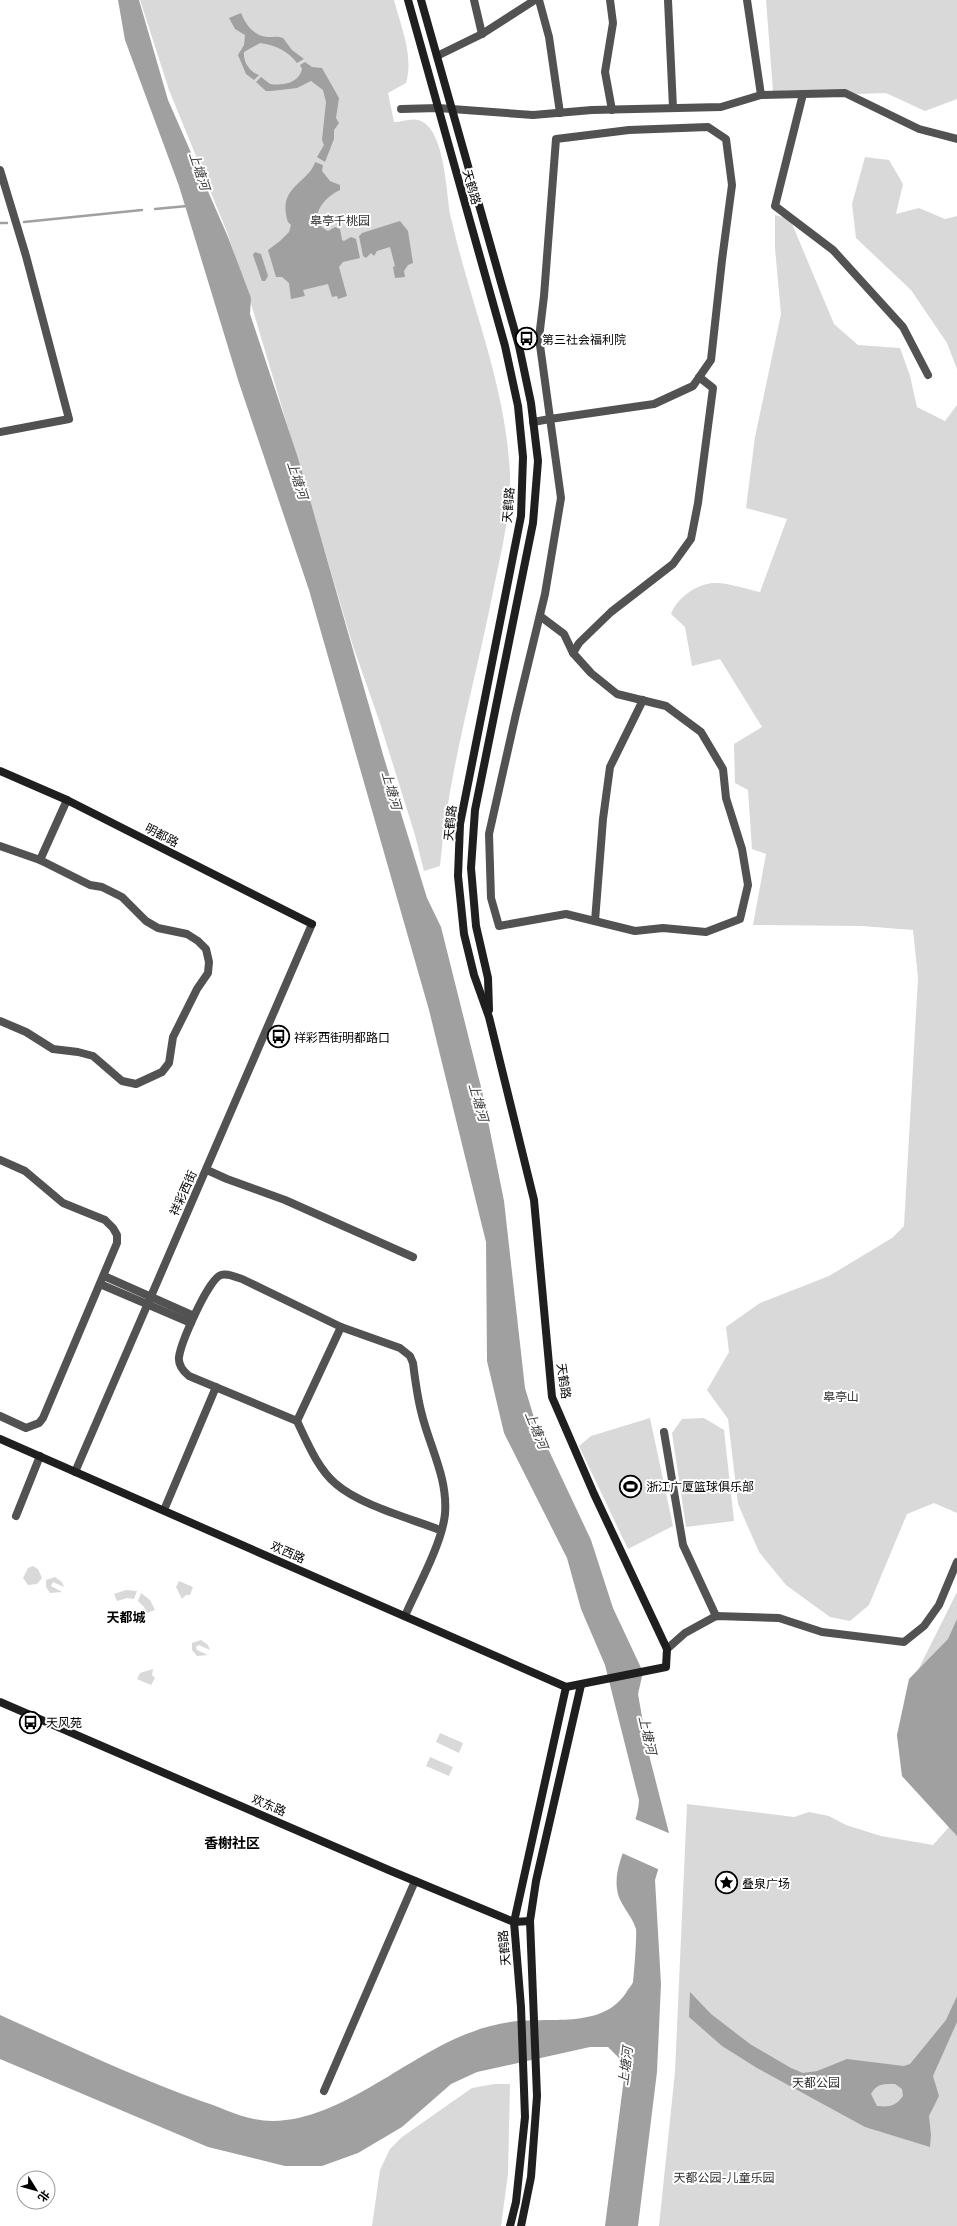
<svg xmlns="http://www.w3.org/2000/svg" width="957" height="2226" viewBox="0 0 957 2226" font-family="Mulish,'Noto Sans SC',sans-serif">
<rect width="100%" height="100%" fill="#fff"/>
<!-- green -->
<g fill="#d9d9d9">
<path d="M140,0H394C401,27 414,56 406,83L388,93L394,122C401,122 411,118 418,120C446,127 446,196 451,218C470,303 506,385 510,474C511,513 501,553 493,592C475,683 448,773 440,866L424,871L415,835L380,723L353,646L252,307L227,232L169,90Z"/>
<polygon points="766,0 957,0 957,99 925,111 886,93 857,94 813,90 773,91"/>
<polygon points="865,157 889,160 903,184 896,214 919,208 945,219 957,216 957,369 947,343 911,290 856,238 852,204"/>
<path d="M775,215L790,219L834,324L858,345L900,348L910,376L917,407L945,421L957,405V1513L934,1503L907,1514L869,1605L850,1621L830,1617L786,1585L759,1552L738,1504L728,1419L707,1390L729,1352L726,1327L760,1303L829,1276L892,1238L904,1226L918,978L913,930L862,926L753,925L766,854L752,849L748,790L735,783L734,744L762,727L720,659L692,666L685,627L671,614C677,598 696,584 714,583C726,582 747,589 760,592L787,519L746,508L755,437L781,314L775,248Z"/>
<polygon points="650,1418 673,1526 628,1549 579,1446 591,1436"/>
<polygon points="704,1418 724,1430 734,1521 686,1527 672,1433 682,1419"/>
<polygon points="33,1566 38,1569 42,1578 37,1584 28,1585 23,1578 28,1568"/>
<polygon points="55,1577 62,1582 64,1587 53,1582 51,1586 62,1592 50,1593 46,1587 46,1580"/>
<polygon points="179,1581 193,1587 190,1595 186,1595 182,1599 176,1587"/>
<polygon points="126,1590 137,1591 134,1599 127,1598 117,1601 114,1594"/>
<polygon points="957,1592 957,2226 659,2226 675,2072 687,1804 794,1817 809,1812 829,1816 846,1825 881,1836 933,1845 949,1827 902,1776 897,1735 919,1668"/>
<polygon points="141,1593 150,1600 155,1610 147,1613 144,1607 138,1601"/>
<polygon points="201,1640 208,1645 210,1650 199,1645 196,1647 197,1650 208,1655 197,1656 192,1650 192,1643"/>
<polygon points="153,1669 152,1675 155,1678 151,1685 137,1679 140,1673"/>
<polygon points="440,1733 463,1743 459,1753 436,1742"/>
<polygon points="430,1757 453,1767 449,1776 426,1766"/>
<polygon points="494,2084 510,2084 508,2174 501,2226 372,2226 380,2170 390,2149 402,2137 472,2088"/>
</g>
<!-- water -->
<g fill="#a0a0a0" fill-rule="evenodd">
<path d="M118,0H139L168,100L228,237L251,298L250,314L298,458L384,758L427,898L441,927L482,1091L504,1201L525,1388L535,1421L591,1540L613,1608L643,1672L638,1694L648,1751L669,1833L655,1880L661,1984L657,2072L638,2226H605L624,2078V2063L608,2047H590L477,2072L451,2084L402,2127L358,2153L322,2166H285L208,2147L0,2059V2015C67,2045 134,2077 204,2102C220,2107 237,2116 254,2119C328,2134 405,2055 472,2032C484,2027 497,2024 510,2022C548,2016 601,2030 626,1993C628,1989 632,1985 633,1982C634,1976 637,1934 636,1929C632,1915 618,1903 617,1889C613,1860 638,1829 639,1800L605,1665L581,1609L567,1558L504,1433L487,1361L486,1242L429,1010L309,590L239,383L179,186L125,40Z"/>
<path d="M241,13C246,25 254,36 268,37C273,37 278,36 283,38L292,50L304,59L297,63C288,51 275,45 260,43L244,52C243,62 250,72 259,75L254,80L246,74L238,55L244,45L245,35L235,29L229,18Z"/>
<path d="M305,62L312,67L322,68L339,98L336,118L339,123L334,130V139L325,162L317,157L324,145L322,140L326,102L323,90L311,81L297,88L271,91H266L256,82L261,77L270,84C283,86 299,83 302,69L300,65Z"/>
<path d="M315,162L323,165L322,171L330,181L340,185V190C324,197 305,220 328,231L335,227L340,229L342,240L344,241L351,237L356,239L360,258L343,262L339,267L347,296L338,299L337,296L332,297L328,284L303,290L305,296L291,299L289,283L282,277H276L268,250L280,241L289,232L291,225C287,222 287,219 286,214C281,186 310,181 315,162Z"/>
<polygon points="400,221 408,231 413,263 408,265 404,271 405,277 395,278 393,267 395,266 390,247 377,251 374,256 371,253 366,258 363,256 359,236 362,233"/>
<polygon points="255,252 261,254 268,276 265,281 262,281 253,255"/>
<polygon points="957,1619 957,1836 902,1776 897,1735 909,1679 948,1639"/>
<path d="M690,1992L711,2014L750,2044L791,2068L803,2073L817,2071L847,2059L904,2066L910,2064L946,2020L957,1996V2022L933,2076L939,2096L929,2116L931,2135L930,2147L865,2127L757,2068L722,2046L689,2017ZM895,2084L902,2089L903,2096C895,2107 889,2107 877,2106L871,2094C877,2083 884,2084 895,2084Z"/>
</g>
<!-- pier -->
<polygon fill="#fff" points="635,1819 671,1834 660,1870 622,1853"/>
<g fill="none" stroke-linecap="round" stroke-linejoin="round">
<!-- stream -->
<g stroke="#a0a0a0" stroke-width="2.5">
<polyline points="155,209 187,206"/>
<polyline points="24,222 142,210"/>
<polyline points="0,223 7,223"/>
</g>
<!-- street -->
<g stroke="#525252" stroke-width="8">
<polyline points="474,0 482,34"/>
<polyline points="539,0 549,37 560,113"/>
<polyline points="610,0 613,23 605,72 612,110"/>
<polyline points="668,0 673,108"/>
<polyline points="437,56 482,34 535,0"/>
<polyline points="803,94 775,206 833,250 903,327 928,375"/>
<polyline points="761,95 845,93 919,129 957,139"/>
<polyline points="401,109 438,108 533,115 592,110 721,107 761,95 747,0"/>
<polyline points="0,170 26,256 69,419 0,432"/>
<polyline points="533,422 550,419 654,404 693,386 711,360 722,260 732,185 726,139 708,127 629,130 556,139 544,296 539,338 561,498 545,594 516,714 489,834 491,898 499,926 566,914 635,931 663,928 706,932 740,919 748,885 742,849 726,798 723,769 701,732 666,706 617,694 591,673 573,653 579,643 611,612 673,564 691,539 698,503 713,388 699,377"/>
<polyline points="540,616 564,634 573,653"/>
<polyline points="0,846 40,860 90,885 102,887 122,897 146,921 158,928 187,934 198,941 206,949 209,962 208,973 197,989 173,1037 169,1063 162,1072 136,1084 122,1081 93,1056 78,1052 53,1049 26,1032 0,1021"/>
<polyline points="40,860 67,800"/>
<polyline points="595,921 603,819 610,767 643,700"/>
<polyline points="0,1160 25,1171 63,1203 105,1220 113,1228 117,1235 117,1243 43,1418 39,1423 26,1428 0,1416"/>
<polyline points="207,1170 227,1179 285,1200 413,1257"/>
<polyline points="104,1276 194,1316"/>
<polyline points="100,1284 191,1323"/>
<polyline points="297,1421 341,1327"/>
<polyline points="664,1432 683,1545 716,1616"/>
<polyline points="75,1472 312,924"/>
<polyline points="164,1510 216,1387"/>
<polyline points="16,1516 40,1456"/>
<path d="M405,1616C417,1588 442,1544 445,1514C448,1477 429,1446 421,1411C417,1395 415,1379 413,1363L410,1356L400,1348L341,1327L242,1279C235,1277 228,1273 221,1275C208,1279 181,1343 179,1357C178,1365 183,1371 189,1376L297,1421C307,1442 318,1469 336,1484C360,1505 409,1518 440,1530"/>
<polyline points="667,1649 685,1633 716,1616 779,1618 822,1632 904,1642 924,1626 939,1605 957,1562"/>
<polyline points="324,2091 415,1881"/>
</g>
<!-- secondary -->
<g stroke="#1f1f1f" stroke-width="8">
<polyline points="408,0 505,346 518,406 523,457 521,516 460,824 458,876 464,934 474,975 489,1017 534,1200 552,1397 594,1494 667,1649 666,1667 566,1687"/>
<polyline points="421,0 519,346 531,403 538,461 533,523 475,810 471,868 476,926 488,978 489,1010"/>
<polyline points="0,771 67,800 312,924"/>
<polyline points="0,1439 566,1687"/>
<polyline points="0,1702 391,1871 514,1922 530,1921"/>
<polyline points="510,2226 516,2202 525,2117 521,2007 514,1922 566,1687"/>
<polyline points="521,2226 531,2177 537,2096 530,1921 536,1881 581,1685"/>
</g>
</g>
<!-- icons -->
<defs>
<symbol id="bus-ring" viewBox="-11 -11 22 22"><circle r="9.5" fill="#fff" stroke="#000" stroke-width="1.5"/><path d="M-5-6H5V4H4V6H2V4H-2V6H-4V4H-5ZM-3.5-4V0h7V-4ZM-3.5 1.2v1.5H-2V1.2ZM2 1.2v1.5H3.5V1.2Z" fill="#000"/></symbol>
<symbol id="stadium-ring" viewBox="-11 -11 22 22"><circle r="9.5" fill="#fff" stroke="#000" stroke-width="1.5"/><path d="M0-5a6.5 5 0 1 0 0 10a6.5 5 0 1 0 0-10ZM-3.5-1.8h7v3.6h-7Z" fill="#000"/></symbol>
<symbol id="sight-ring" viewBox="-11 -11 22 22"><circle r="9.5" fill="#fff" stroke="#000" stroke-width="1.5"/><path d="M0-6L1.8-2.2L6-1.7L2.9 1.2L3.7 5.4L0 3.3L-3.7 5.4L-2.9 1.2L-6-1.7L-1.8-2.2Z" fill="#000"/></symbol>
</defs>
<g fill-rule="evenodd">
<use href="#bus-ring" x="514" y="326" width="25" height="25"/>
<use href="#bus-ring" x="266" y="1024" width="25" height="25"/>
<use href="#stadium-ring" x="618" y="1474" width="25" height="25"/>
<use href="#bus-ring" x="18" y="1710" width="25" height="25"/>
<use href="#sight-ring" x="714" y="1870" width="25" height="25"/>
</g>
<g text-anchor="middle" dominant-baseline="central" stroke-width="4" stroke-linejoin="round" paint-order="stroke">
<!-- street labels -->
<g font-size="12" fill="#000" stroke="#fff">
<text transform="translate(472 187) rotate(74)">天鹤路</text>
<text transform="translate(508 505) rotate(-85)">天鹤路</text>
<text transform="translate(450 823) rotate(-84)">天鹤路</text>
<text transform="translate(162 835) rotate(27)">明都路</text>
<text transform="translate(183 1193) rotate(-66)">祥彩西街</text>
<text transform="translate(564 1381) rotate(82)">天鹤路</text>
<text transform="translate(288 1552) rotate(24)">欢西路</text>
<text transform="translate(269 1805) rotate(23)">欢东路</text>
<text transform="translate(504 1948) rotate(-95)">天鹤路</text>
</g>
<!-- park labels -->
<g font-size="12" fill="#303030" stroke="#fff">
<text x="340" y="220">皋亭千桃园</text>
<text x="841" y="1396">皋亭山</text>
<text x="816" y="2082">天都公园</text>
<text x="724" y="2177">天都公园-儿童乐园</text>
</g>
<!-- poi labels -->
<g font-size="12" fill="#000" stroke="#fff" text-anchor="start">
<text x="542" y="339">第三社会福利院</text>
<text x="294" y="1037">祥彩西街明都路口</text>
<text x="646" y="1486">浙江广厦篮球俱乐部</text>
<text x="46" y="1722">天风苑</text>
<text x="742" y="1883">叠泉广场</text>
</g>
<!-- water labels -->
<g font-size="13" font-style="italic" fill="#414141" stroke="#fff">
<text transform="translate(200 171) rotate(72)">上塘河</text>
<text transform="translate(298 480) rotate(72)">上塘河</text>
<text transform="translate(392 790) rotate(74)">上塘河</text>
<text transform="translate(479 1102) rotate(74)">上塘河</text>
<text transform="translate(537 1430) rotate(68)">上塘河</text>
<text transform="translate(648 1735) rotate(77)">上塘河</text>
<text transform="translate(625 2066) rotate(-83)">上塘河</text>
</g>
<!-- neighbourhood labels -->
<g font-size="13" font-weight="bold" fill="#000" stroke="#fff">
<text x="126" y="1617">天都城</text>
</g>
<!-- quarter labels -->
<g font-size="14" font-weight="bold" fill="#000" stroke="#fff">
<text x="232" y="1843">香榭社区</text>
</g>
</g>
<!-- north arrow -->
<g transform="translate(36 2190) rotate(127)"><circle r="19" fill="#ffffff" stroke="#999999"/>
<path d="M0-3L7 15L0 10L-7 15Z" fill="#000000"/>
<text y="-6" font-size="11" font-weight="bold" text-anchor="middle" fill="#000000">北</text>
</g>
</svg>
